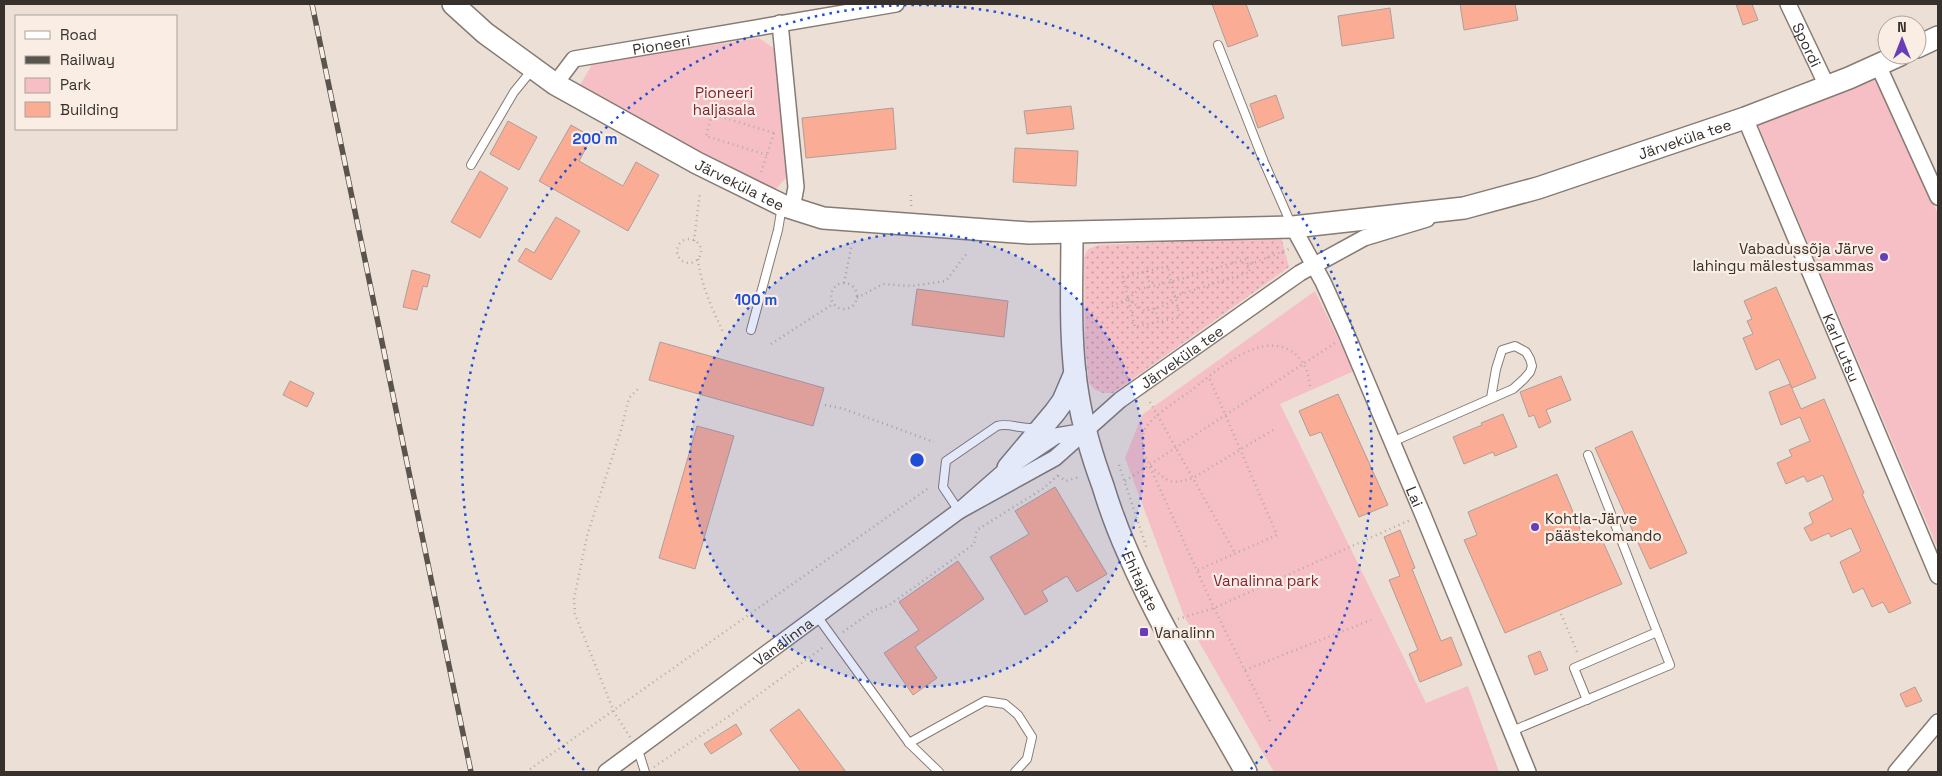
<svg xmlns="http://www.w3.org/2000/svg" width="1942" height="776" viewBox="0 0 1942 776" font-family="'Space Grotesk',sans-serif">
<defs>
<pattern id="grass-dots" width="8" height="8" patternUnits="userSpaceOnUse" patternTransform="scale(1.25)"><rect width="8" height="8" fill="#f6bfc5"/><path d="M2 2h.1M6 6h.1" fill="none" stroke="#c89ca0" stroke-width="1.8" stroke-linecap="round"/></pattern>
</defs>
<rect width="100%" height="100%" fill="#ece0d6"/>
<!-- grass -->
<polygon fill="url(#grass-dots)" points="1281,237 1289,267 1113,393 1103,393 1094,389 1089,383 1085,345 1084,257 1088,249 1099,245"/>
<!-- green -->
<g fill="#f6bfc5">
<polygon points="759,38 775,49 788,176 773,192 580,85 593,63"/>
<polygon points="1874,75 1938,214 1938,549 1757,123"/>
<polygon points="1315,291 1354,371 1280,404 1426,703 1468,686 1499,772 1274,772 1184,616 1125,458 1142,415"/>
</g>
<!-- building -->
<g fill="#faac95" stroke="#ae9e9a">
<polygon points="1212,4 1246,4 1258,36 1228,47"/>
<polygon points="1460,4 1515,4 1518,20 1464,30"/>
<polygon points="1736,4 1752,4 1758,20 1743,25"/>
<polygon points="1390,8 1394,38 1342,46 1338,16"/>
<polygon points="1276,95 1284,118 1258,128 1250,104"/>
<polygon points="1071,106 1074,129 1027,134 1024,111"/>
<polygon points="893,108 896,149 806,158 802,118"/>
<polygon points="508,121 537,137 519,170 490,154"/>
<polygon points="571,125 592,137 579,161 623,186 636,162 659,175 628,231 539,181"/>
<polygon points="1015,148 1078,151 1076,186 1013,182"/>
<polygon points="480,171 508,188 480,238 451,222"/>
<polygon points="556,217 580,231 551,280 518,261 526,248 534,253"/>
<polygon points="412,270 430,275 427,287 423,286 417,310 403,307"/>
<polygon points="1776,287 1816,378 1792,388 1779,359 1756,370 1743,338 1753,334 1747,321 1752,319 1744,301"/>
<polygon points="917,289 1008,301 1004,337 912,325"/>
<polygon points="660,342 824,388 813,426 649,380"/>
<polygon points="1561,376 1571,400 1546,410 1551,422 1539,428 1534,415 1529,417 1520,392"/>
<polygon points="290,381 314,393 307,407 283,395"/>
<polygon points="1790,384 1801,409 1824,399 1864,493 1862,494 1911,603 1889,613 1883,602 1872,607 1863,588 1853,593 1840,562 1861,551 1851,528 1831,537 1829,533 1811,541 1804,528 1813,523 1809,513 1833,500 1823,475 1807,482 1804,476 1786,484 1777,463 1792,456 1789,450 1810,441 1800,417 1781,425 1769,392"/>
<polygon points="1338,394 1388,505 1359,517 1321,432 1310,436 1299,411"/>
<polygon points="1503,414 1517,447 1495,456 1493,452 1464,464 1453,437 1482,425 1481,423"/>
<polygon points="697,426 734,436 695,569 659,558"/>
<polygon points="1632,431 1687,553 1650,569 1595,448"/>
<polygon points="1557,474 1584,538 1599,533 1622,584 1505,633 1464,540 1477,535 1468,512"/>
<polygon points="1055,487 1107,574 1077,592 1067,576 1042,591 1048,601 1025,615 990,557 1029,534 1015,511"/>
<polygon points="1400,530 1415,568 1412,569 1441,641 1451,637 1462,665 1420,682 1409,654 1418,650 1389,580 1400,576 1384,537"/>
<polygon points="958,561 984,599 915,647 937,678 913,695 884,653 919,630 899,602"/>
<polygon points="1540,651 1548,670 1535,675 1528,656"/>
<polygon points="1915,687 1922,701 1906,707 1900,694"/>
<polygon points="799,709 846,772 801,772 770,730"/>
<polygon points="736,724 742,734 711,754 704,744"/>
</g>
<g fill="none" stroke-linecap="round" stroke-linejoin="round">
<defs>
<g id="lane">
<polyline points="1218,45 1264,162 1292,226"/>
<polyline points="471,165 514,92 532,70"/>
<polyline points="751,330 778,230 782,206"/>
<polyline points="1392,442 1513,389 1524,379 1530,372 1532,366 1530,359 1526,352 1515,346 1502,350 1496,369 1491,398"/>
<path d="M959,511L943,487L946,461L997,426C1010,422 1023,431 1037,427"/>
<polyline points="817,616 909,743 939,772"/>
<polyline points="1587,700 1574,668 1657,632"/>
<polyline points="1512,731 1670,665 1588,455"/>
<polyline points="909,743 985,701 1005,704 1018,715 1032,737 1027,759 1015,772"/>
<polyline points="638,750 645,772"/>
</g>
<g id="street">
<path id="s1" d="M1788,4L1827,86"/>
<polyline points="780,23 796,187 792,209"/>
<polyline points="1878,65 1938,197"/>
<path id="s2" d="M555,84L574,59L896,4"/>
<path id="s3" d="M1745,118L1938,576"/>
<path id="s4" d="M1293,227L1323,282L1347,335L1423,515L1528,772"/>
<path id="s5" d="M959,511L1055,458L1120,400L1300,273L1364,238L1427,219"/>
<path id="s6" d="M606,772L959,511L1008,468L1056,436L1085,431"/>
<polyline points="1896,772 1938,722"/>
</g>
<g id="secondary">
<path id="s7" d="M453,4L485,33L555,84L697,163L782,205L823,218L1029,233L1293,227L1464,208L1538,188L1745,118L1849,78L1900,55"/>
<polyline points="1917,47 1938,37"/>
<path id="s8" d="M1072,233C1072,286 1069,342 1078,395C1083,426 1092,456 1103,486C1110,509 1118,531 1128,553C1161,629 1206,700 1246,772"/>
<polyline points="1008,468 1055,412 1063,401 1075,373"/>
</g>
</defs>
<!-- lane casing -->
<use href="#lane" stroke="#867b72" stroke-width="10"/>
<!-- street casing -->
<use href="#street" stroke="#867b72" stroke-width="18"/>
<!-- secondary casing -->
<use href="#secondary" stroke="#867b72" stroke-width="24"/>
<!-- path -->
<g stroke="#b5aba3" stroke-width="2.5" stroke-dasharray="1 4" stroke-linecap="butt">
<polyline points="767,155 706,136 712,114 774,133"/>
<polyline points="761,172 774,133"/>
<polyline points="911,206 911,195"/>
<circle cx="689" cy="251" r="12"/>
<polyline points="694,241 700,192"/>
<path d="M698,259C701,286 713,310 724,334"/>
<polyline points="1248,265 1250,272 1175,296 1180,317 1135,327 1123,277 1168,266 1171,282 1246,259 1248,265 1289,249"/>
<polyline points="1147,271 1150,286"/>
<polygon points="1171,282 1175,296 1166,305 1145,311 1128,299 1139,289"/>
<polyline points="844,283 852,243"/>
<circle cx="844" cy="296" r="13"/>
<polyline points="857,298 883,284 912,286 946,281 967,253"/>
<polyline points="1112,306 1128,299"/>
<polyline points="1155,308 1159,322"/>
<polyline points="771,344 833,304"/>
<polyline points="1150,402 1235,553"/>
<polyline points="825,405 844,409 934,442"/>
<path d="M1273,430L1193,478C1174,484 1170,484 1155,470C1144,460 1139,443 1145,429C1152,416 1177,401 1189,392C1213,374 1257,332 1289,350C1304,358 1309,372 1310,388"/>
<polyline points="1119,465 1147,549"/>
<polyline points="1150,467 1214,608 1271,723"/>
<polyline points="1058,476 1066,481 1079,477"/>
<polyline points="1125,481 1335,343"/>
<polyline points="1198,570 1277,535 1209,377"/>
<polyline points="1561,614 1578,654"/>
<polyline points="1178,619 1214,608 1410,520"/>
<polyline points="843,632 874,610 888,606 974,544 977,530 1044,488 1058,475"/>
<polyline points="1245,670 1371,620"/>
<polyline points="630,737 614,712 575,614 574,599 587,536 621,430 629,398 639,388"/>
<polyline points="654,767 735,712 825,646"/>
<polyline points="526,772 930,487"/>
</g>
<!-- lane -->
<use href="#lane" stroke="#fff" stroke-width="8"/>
<!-- street -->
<use href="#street" stroke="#fff" stroke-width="15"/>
<!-- secondary -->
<use href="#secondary" stroke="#fff" stroke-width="21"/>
<defs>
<polyline id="rail" points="312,4 471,772"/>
</defs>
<!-- rail casing -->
<use href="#rail" stroke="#5a544e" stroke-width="5.5"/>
<!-- rail -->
<use href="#rail" stroke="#faede3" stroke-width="4" stroke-dasharray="11" stroke-linecap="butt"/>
</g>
<!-- distance rings -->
<circle cx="917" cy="460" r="227" fill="#1d4ed8" fill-opacity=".12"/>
<g fill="none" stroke="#1d4ed8" stroke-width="2.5" stroke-dasharray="2.5 5">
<circle cx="917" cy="460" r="227"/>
<path d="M584 770A455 455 0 1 1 1250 770"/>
</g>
<!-- markers -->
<g fill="#673eb6" stroke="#faede3" stroke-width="2">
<circle cx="1884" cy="257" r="5"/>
<circle cx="1535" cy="527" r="5"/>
<rect x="1139" y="627" width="10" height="10" rx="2.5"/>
</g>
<g text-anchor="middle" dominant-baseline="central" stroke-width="4.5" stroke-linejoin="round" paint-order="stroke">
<!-- street labels -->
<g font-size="15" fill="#36312d" stroke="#faede3">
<text stroke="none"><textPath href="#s2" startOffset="120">Pioneeri</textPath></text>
<text stroke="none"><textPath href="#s1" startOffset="45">Spordi</textPath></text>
<text stroke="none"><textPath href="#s7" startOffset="1304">Järveküla tee</textPath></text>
<text stroke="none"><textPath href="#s7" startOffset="340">Järveküla tee</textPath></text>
<text stroke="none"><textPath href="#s3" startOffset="249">Karl Lutsu</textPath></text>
<text stroke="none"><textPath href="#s5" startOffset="272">Järveküla tee</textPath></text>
<text stroke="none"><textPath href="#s4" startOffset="296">Lai</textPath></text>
<text stroke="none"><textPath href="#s8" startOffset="359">Ehitajate</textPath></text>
<text stroke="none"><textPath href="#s6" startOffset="220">Vanalinna</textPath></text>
</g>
<!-- park labels -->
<g font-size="15" fill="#812439" stroke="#faede3">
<text x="724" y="92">Pioneeri<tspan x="724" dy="17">haljasala</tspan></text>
<text x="1266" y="580">Vanalinna park</text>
</g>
<!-- poi labels -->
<g font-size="15" fill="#36312d" stroke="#faede3" text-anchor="start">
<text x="1874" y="248" text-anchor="end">Vabadussõja Järve<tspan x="1874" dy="17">lahingu mälestussammas</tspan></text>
<text x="1545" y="518">Kohtla-Järve<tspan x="1545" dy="17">päästekomando</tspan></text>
<text x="1154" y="632">Vanalinn</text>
</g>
</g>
<circle cx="917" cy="460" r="8" fill="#1d4ed8" stroke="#faede3" stroke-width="2.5"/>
<g font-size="15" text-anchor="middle" font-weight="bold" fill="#1d4ed8" stroke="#faede3" stroke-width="4.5" stroke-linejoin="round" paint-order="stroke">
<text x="595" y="144">200 m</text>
<text x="756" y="305">100 m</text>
</g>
<!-- border -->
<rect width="1942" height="776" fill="none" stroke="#36312d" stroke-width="10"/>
<!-- legend -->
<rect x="15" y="15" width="162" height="115" fill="#faede3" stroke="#aca29a"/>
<rect x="25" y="31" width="25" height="8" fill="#ffffff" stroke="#aca29a"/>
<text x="60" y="40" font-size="15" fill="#36312d">Road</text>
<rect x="25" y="56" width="25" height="8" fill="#5a544e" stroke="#aca29a"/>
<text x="60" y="65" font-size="15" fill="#36312d">Railway</text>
<rect x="25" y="78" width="25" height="15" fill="#f6bfc5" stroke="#aca29a"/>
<text x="60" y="90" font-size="15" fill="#36312d">Park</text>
<rect x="25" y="102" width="25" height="15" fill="#faac95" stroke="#aca29a"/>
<text x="60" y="115" font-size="15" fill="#36312d">Building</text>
<!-- north arrow -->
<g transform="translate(1902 40)"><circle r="24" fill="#faede3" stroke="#aca29a"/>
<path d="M0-4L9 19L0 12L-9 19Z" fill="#673eb6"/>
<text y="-8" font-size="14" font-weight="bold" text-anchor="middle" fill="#36312d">N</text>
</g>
</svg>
